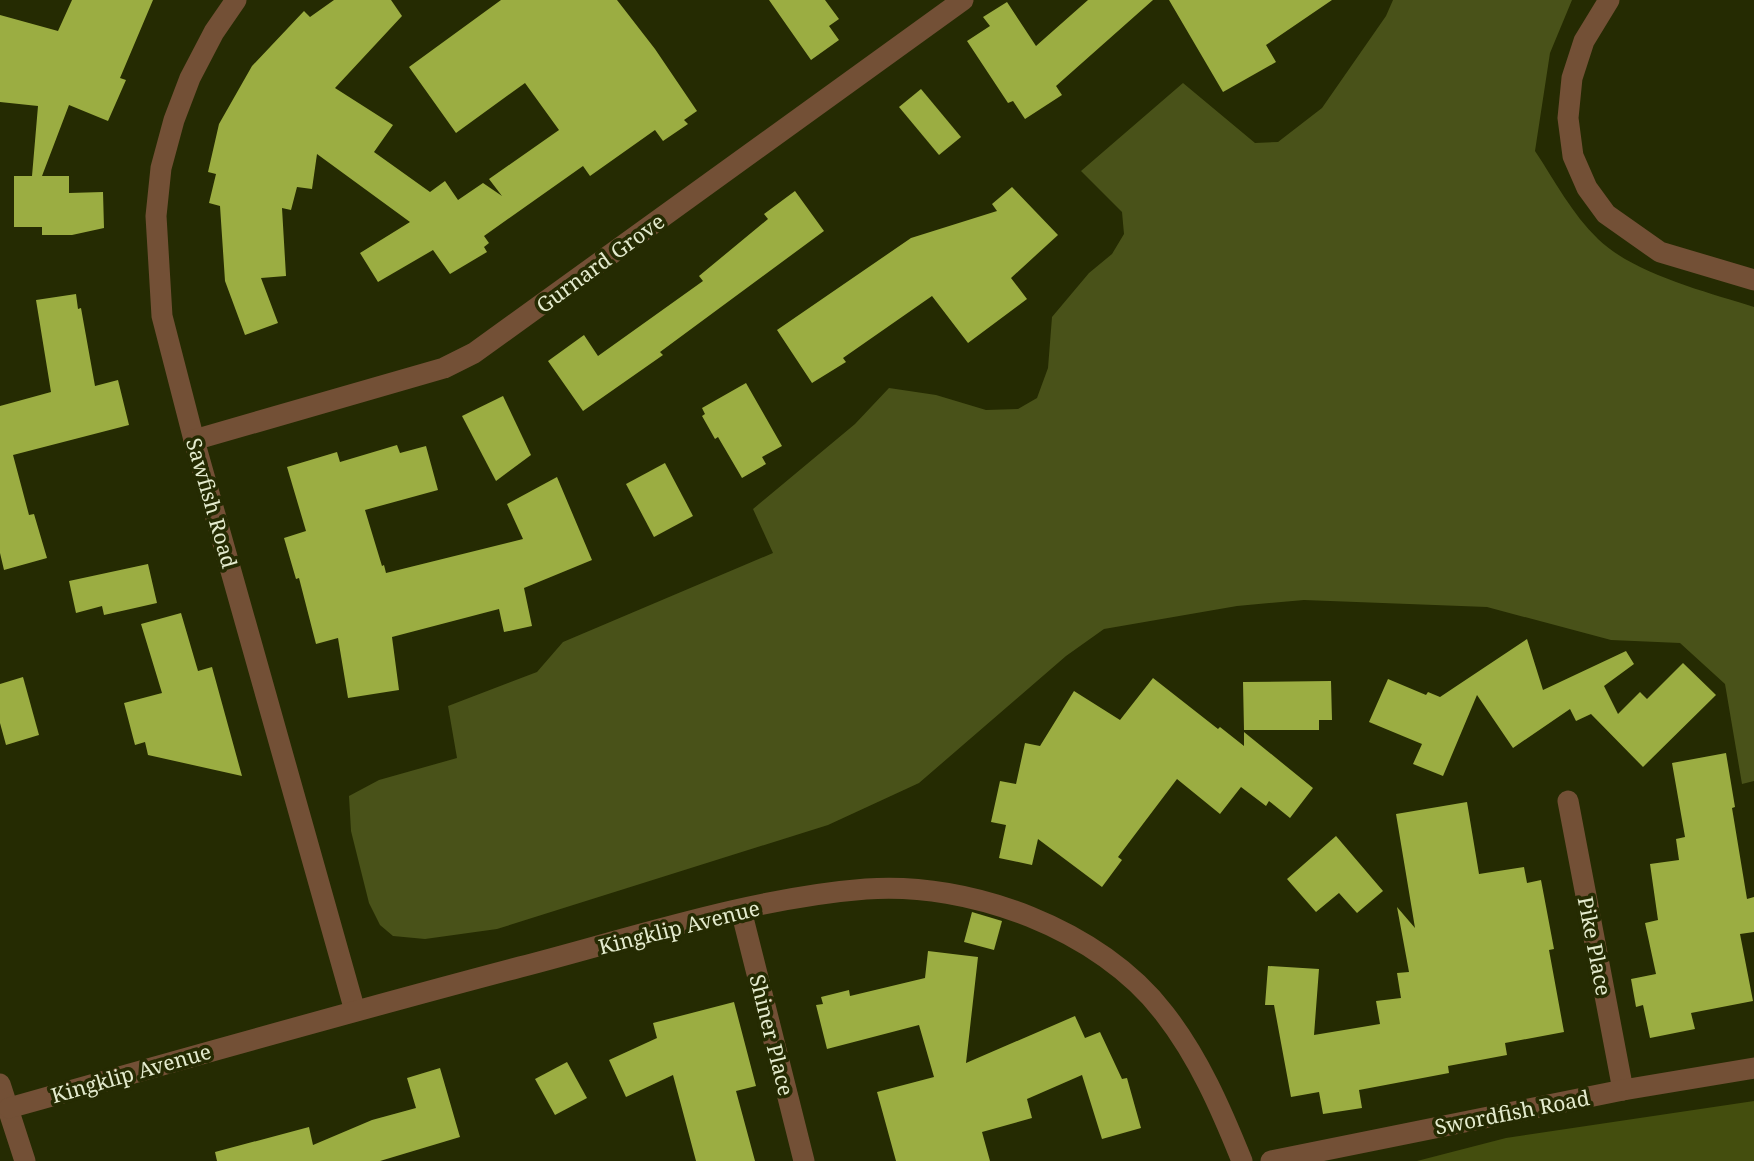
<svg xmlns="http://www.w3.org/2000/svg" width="1754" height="1161" viewBox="0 0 1754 1161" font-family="'Noto Serif',serif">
<rect width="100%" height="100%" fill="#252b02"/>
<!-- green -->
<polygon fill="#444e0e" points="1754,1101 1754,1161 1417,1161 1506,1138"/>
<!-- forest -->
<path fill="#495219" d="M1393,0H1572L1550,53L1535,151C1555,181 1572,214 1598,239C1634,274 1707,292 1754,307V781L1742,784L1725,684L1680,643L1611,640L1487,607L1304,600L1237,606L1104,629L1066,656L919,783L828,825L497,929L425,939L393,936L380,925L369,903L351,831L349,796L379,780L457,758L448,706L537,672L563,642L773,553L753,509L855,424L889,388L936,395L986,410L1018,409L1037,398L1048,368L1052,317L1089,273L1112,254L1124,234L1122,212L1081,171L1183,83L1255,143L1278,142L1322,108L1386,16Z"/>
<!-- building -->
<g fill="#9bad42">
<polygon points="72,0 153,0 120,78 126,80 108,121 69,105 42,176 69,176 69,193 103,192 104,228 72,235 42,235 42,227 14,227 14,176 32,176 38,106 0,102 0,15 58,31"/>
<polygon points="334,0 391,0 402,16 335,88 393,125 374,152 430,192 445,181 458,200 483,183 502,196 489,179 559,130 525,83 456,133 409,67 501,0 617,0 655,49 697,111 684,120 688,124 663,141 655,130 590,176 583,166 484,236 489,243 484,247 487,252 450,274 433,250 378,282 360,253 410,222 317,154 312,189 297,187 291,210 282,208 286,276 261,278 278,323 245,335 225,281 220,206 209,203 216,174 208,172 219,124 252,66 304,11 310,17"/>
<polygon points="769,0 825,0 839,19 829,26 839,40 811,60"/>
<polygon points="1088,0 1153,0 1056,86 1062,95 1025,119 1013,101 1008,103 967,41 990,26 983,17 1007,2 1036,46"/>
<polygon points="1169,0 1332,0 1266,45 1276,62 1223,92"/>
<polygon points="921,89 961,137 939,155 899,107"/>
<polygon points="1012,187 1058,235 1011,278 1027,299 968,343 932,296 843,358 846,362 812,383 777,330 911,238 997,211 992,204"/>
<polygon points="795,191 824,231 660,352 663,355 583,411 548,361 584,335 598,356 703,281 699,276 768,219 764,214"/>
<polygon points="76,294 78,309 81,308 95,386 118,380 129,425 13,455 29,515 34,514 47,558 4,570 0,553 0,406 51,392 36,300"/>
<polygon points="746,383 782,446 762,457 766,464 742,478 718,437 715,439 702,416 705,414 702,408"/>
<polygon points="503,396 531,455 496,481 462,416"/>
<polygon points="397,445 400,453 426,446 438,490 365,510 382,566 384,565 386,573 523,539 507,504 557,477 592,560 524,588 532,626 504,632 499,609 392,637 399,690 348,698 338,638 316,644 299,578 296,579 284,538 306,531 287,467 337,452 340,462"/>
<polygon points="665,463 693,516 654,537 626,484"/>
<polygon points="148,564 157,603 104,615 102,606 76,613 69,581"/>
<polygon points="181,613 198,671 212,667 242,776 148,755 145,742 135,745 124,703 162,693 141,624"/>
<polygon points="1527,639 1543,690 1626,651 1634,664 1604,686 1618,714 1640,692 1647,699 1683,663 1716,695 1643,767 1591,714 1576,721 1570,709 1513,748 1477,695 1443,776 1413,764 1422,744 1369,722 1388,679 1426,695 1428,692 1440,697"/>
<polygon points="23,677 39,735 6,745 0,723 0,684"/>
<polygon points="1153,678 1218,729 1220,727 1244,746 1244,732 1313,788 1290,818 1269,801 1266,806 1241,787 1220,814 1177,779 1118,857 1122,860 1102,887 1038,839 1032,865 999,858 1006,825 991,822 1000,781 1016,784 1025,743 1040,746 1074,691 1120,720"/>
<polygon points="1331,681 1332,720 1319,720 1319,730 1244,730 1243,682"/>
<polygon points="1726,753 1735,807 1732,808 1747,899 1754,897 1754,932 1740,934 1753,1001 1691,1013 1695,1029 1650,1038 1643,1005 1636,1007 1631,979 1656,974 1645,923 1658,920 1650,864 1679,860 1676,839 1685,837 1672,763"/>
<polygon points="1467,802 1479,874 1524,867 1527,883 1541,880 1554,949 1549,950 1564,1032 1505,1043 1507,1055 1448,1066 1449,1073 1359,1090 1362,1108 1323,1114 1319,1092 1291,1097 1274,1005 1265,1005 1268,966 1319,969 1314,1035 1380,1024 1376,1001 1401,998 1397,973 1409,972 1397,907 1415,928 1396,814"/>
<polygon points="1336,836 1383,891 1357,913 1339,893 1316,912 1287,879"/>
<polygon points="972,912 1002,921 994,950 964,942"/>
<polygon points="928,951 978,957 966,1063 1075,1016 1085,1038 1100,1032 1122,1079 1127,1078 1141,1128 1102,1139 1082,1075 1027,1099 1032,1118 982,1132 990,1161 896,1161 877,1092 934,1077 919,1025 827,1049 816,1005 823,1004 821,997 849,990 850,996 925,978"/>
<polygon points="734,1002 756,1086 736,1091 755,1161 696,1161 673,1075 626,1097 609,1060 657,1038 653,1023"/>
<polygon points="567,1062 587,1098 555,1115 535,1079"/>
<polygon points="440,1068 460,1137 380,1161 217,1161 215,1152 309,1127 313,1145 372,1120 416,1108 407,1078"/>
</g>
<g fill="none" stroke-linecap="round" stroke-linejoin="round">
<!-- minor -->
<g stroke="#735036" stroke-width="21">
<polyline points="236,0 214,32 190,78 174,120 161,168 156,216 162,316 194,440 355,1011"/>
<polyline points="1609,0 1584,41 1572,78 1568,118 1573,156 1587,188 1606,214 1660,252 1754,280"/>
<polyline points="194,440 444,368 474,353 963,0"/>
<polyline points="1568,801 1623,1090"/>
<polyline points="741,910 804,1161"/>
<polyline points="0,1084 25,1161"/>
<path d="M9,1108C179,1060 349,1012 520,967C632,938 751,898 866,889C970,881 1101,930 1164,1013C1199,1058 1221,1109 1242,1161"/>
<polyline points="1271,1161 1623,1090 1754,1068"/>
</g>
</g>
<g text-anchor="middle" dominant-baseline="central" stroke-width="7" stroke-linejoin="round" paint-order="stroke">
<!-- street labels -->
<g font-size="21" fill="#e4ebce" stroke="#252b02">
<text transform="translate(600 263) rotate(-36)">Gurnard Grove</text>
<text transform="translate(212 503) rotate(74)">Sawfish Road</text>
<text transform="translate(679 927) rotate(-14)">Kingklip Avenue</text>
<text transform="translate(1595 946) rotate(79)">Pike Place</text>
<text transform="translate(772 1035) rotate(76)">Shiner Place</text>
<text transform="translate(131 1073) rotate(-16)">Kingklip Avenue</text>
<text transform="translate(1512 1112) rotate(-11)">Swordfish Road</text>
</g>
</g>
</svg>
